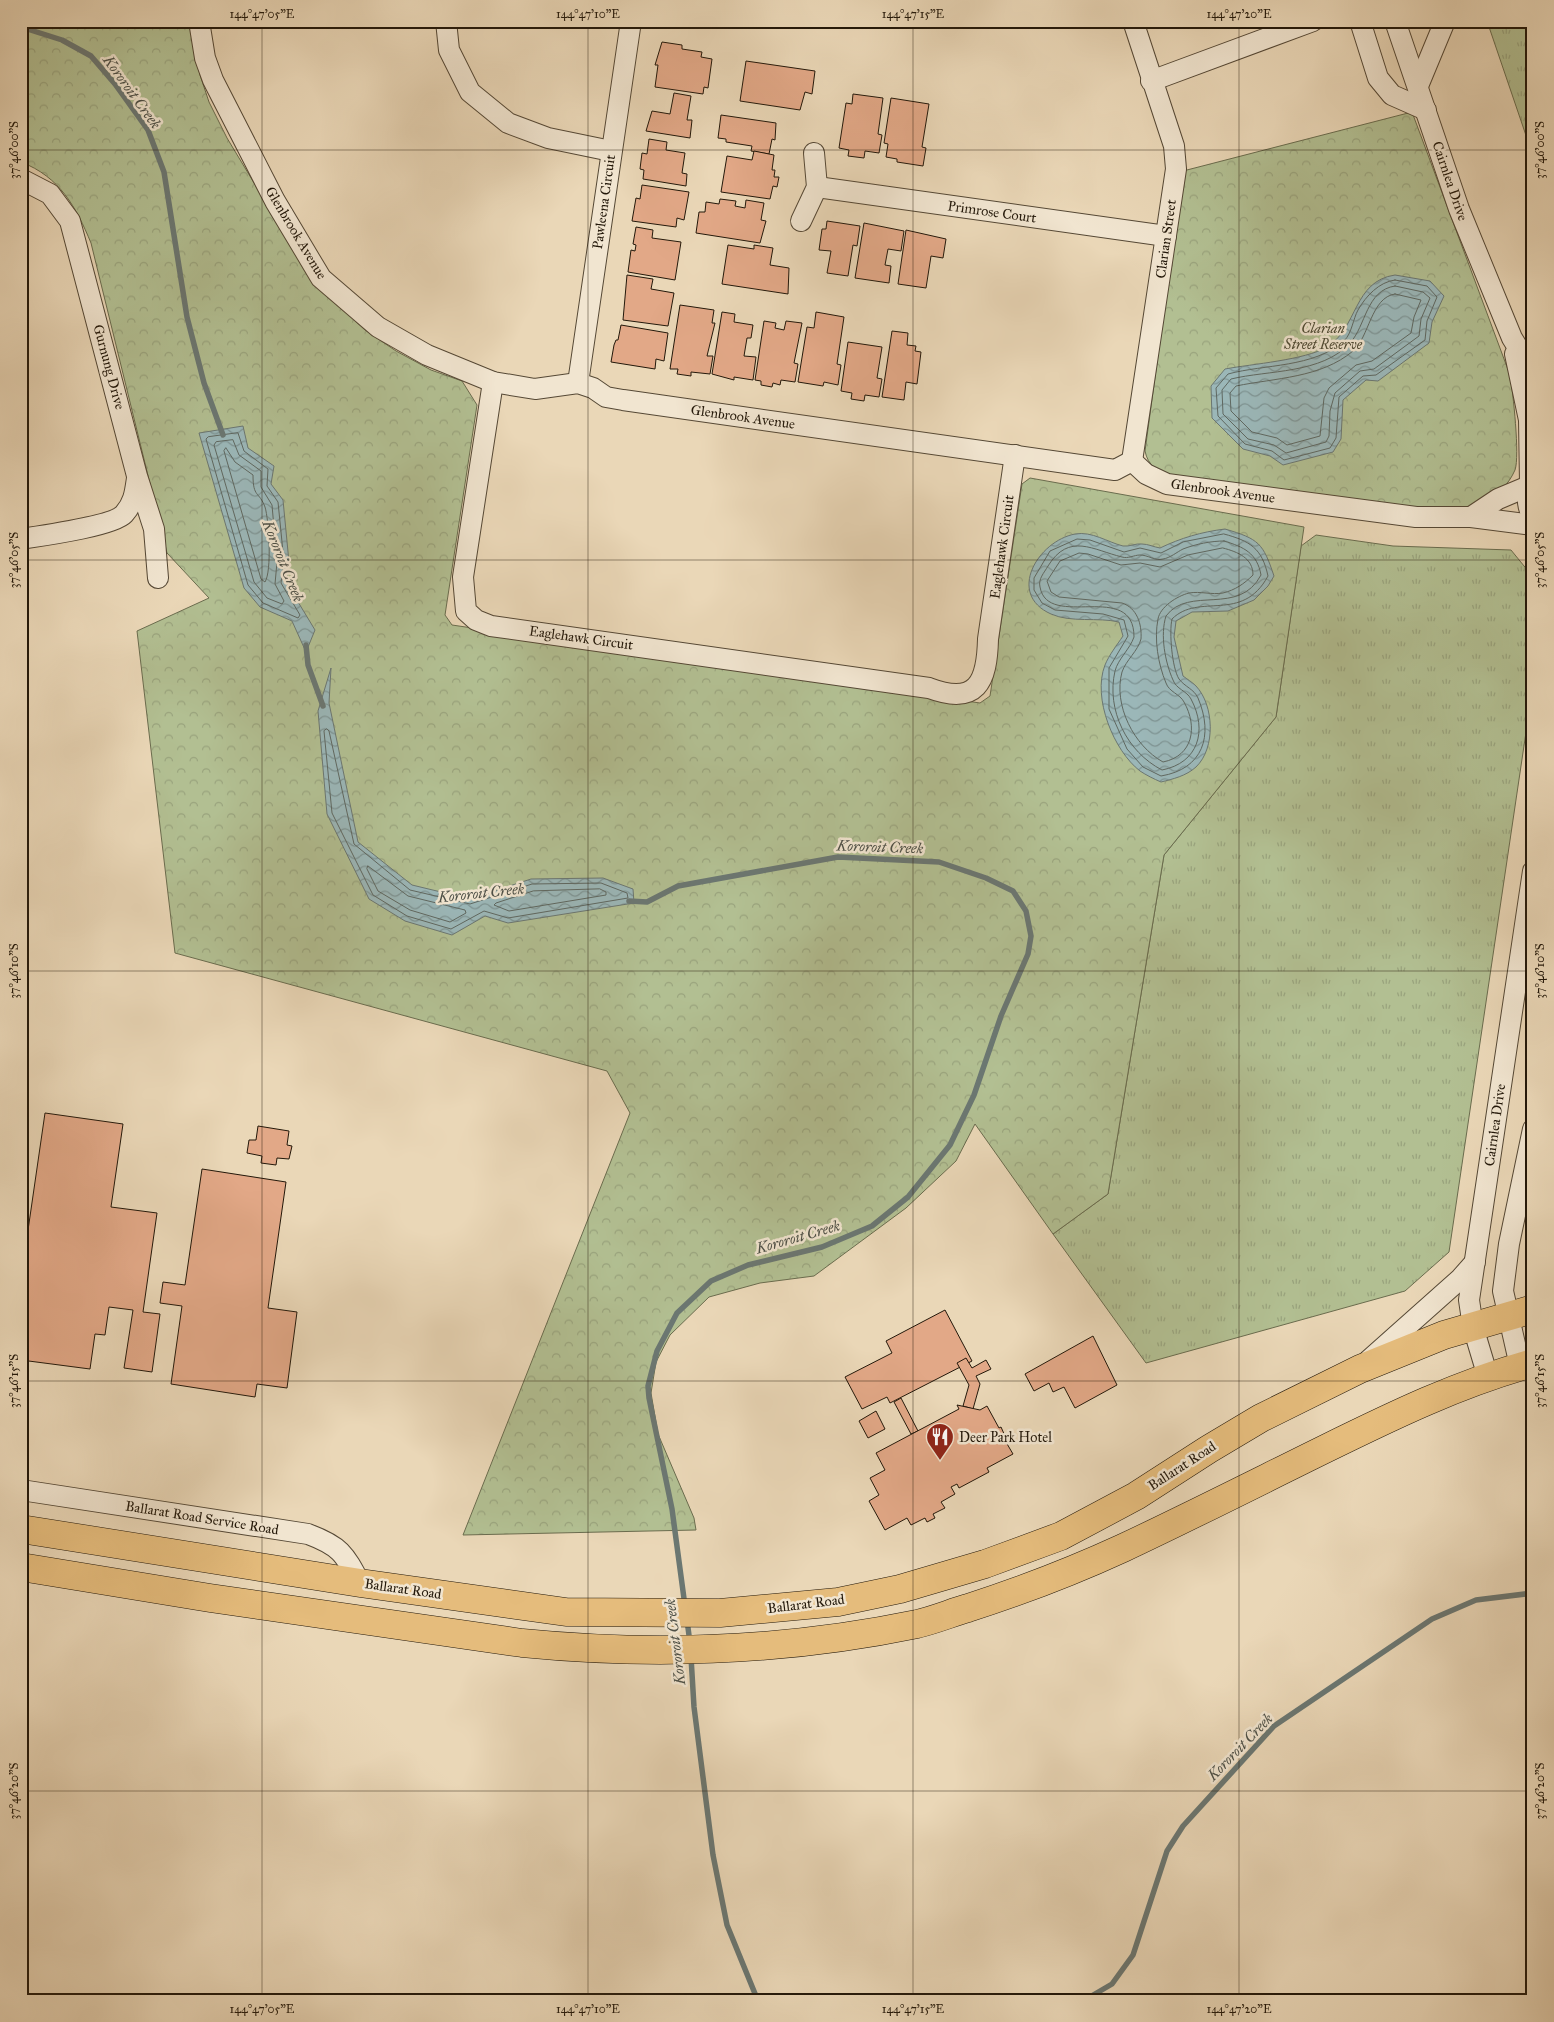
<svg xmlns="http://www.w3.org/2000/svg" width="1554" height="2022" viewBox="0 0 1554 2022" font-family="'IM FELL Great Primer',serif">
<defs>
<pattern id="grass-tufts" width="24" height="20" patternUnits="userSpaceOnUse" patternTransform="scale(1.25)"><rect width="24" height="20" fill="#b2bf92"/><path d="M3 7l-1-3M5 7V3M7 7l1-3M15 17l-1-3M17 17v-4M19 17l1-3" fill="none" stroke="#99a37d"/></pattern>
<pattern id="park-crowns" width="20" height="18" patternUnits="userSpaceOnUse" patternTransform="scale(1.25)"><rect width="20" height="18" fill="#b2bf92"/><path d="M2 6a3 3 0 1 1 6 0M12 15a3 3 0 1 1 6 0" fill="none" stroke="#99a37d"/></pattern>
<pattern id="water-waves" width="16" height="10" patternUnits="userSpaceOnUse" patternTransform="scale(1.25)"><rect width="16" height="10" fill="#9bb7b8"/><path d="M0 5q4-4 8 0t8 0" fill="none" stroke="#7e9494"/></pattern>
</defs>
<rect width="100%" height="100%" fill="#ead7b7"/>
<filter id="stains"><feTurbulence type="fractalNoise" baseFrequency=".004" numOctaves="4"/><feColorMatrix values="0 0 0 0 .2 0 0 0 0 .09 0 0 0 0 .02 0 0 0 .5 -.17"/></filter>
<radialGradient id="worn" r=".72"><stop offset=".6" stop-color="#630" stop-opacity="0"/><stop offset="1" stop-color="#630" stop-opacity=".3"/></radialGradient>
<!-- grass -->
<g fill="url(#grass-tufts)" stroke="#6a6c4e">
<polygon points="1487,21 1533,21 1533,156"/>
<polygon points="1316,535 1393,546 1511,550 1533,577 1533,685 1449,1252 1405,1291 1146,1363 1053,1234 1108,1194 1164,855 1276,717 1301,546"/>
</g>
<!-- park -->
<g fill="url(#park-crowns)" stroke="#6a6c4e">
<path d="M21,21H190L200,75L209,102L227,138L289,241L337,304L365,330L396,351L431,370L462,381L477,405L445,615L452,625L980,703L990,696L1022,484L1030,478L1304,527L1276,717L1164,855L1108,1194L1053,1234L975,1124L956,1161L906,1208L814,1276L760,1283L709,1297L670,1335L656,1362L651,1393L658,1434L694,1518L696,1530L463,1535L630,1113L607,1071L175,953L137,631L209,598L167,553L91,243C76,207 60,177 21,162Z"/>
<path d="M1412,112L1510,375C1513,392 1520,456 1515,470C1509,484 1497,496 1484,503C1467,513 1438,509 1419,510L1171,477C1157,470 1148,466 1145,451L1183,171Z"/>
</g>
<!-- water -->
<g fill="url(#water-waves)" stroke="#6b7772">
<path d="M1395,275L1430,281L1444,296L1432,322L1429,343L1378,381L1366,380L1343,400L1341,439L1333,452L1283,465L1270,456L1243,449L1212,418L1211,386L1225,369C1252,364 1305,360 1327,347C1358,328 1353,281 1395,275Z"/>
<polygon points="243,426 248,448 274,466 271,484 283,500 289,562 286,582 315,630 306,652 292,621 260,607 244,588 199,433"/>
<path d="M1225,529C1259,539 1263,543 1274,576L1268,586L1254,600L1228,611L1192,612L1176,621L1174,637L1183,676C1187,679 1192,682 1196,686C1214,705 1216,748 1196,767C1186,776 1173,779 1161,782C1154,779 1146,775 1140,771C1114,751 1092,698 1105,665C1109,655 1117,645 1123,636L1119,622C1098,617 1071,623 1051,614C1006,594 1038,541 1075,534C1092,531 1107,542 1123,546C1129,547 1136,543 1142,544C1148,544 1154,547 1160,548C1181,538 1201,532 1225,529Z"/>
<polygon points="331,668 329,703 358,842 412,885 470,899 531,879 603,878 633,889 634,903 508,923 485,916 452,935 405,921 369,899 327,814 318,711"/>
</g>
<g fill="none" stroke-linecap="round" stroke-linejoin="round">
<!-- shore -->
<g stroke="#5f6861" stroke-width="1">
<path d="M1395,280L1427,286L1437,297L1427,321L1425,340L1376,375L1363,376L1339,397L1336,438L1330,448L1284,460L1272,451L1245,444L1218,416L1216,388L1228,374C1265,364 1313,368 1344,341C1352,333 1353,319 1358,310C1366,296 1379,282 1395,280Z"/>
<path d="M1395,286L1423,292L1430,298L1421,319L1419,336L1374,369L1360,371L1335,393L1330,411L1329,436L1326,442L1286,453L1274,445L1248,439L1223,414L1222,390L1231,379C1268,370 1322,374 1350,343C1366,326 1366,290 1395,286Z"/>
<path d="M1395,294L1421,300L1414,317L1411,333L1372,361L1356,365L1329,388L1324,398L1320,436L1287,445L1277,438L1252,432L1231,411L1230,393L1236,386C1275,378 1321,378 1353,351C1369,338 1371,297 1395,294Z"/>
<polygon points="238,433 244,451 268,469 267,486 278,502 284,562 281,583 300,615 298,618 263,603 248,585 206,439 208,437"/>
<polygon points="233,440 239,455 261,471 261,487 272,505 277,562 275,584 284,601 282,604 267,598 254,582 214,445 216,442"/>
<path d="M226,448L235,462L253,475C253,498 259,491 265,507C269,520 272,571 265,582L261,579L224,451Z"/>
<path d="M1224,534C1250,541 1262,548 1268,576C1242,624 1199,592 1172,619C1169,632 1172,668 1179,679C1185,687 1194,689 1198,698C1214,736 1203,769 1161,776L1143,767L1127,749L1109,709V668L1128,636L1124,620L1103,614L1055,610L1042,603L1034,590V578L1050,551L1077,539L1090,540L1124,552L1140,548L1161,553L1183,542Z"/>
<path d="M1224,541C1244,547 1257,553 1261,575C1239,617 1189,585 1166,616C1160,635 1165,662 1173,680C1176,689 1187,691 1191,699C1208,731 1198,763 1162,770C1127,752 1106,710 1115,671C1118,659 1130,649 1134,637C1134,579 1048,631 1040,587C1038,579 1044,573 1048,566C1069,532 1093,550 1122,557C1128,559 1134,555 1140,555C1148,555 1155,561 1163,559C1170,558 1177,552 1183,549C1196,544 1211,541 1224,541Z"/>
<path d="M1223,548C1238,552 1253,558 1253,575C1244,584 1235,590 1223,593C1212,595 1200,591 1189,593C1177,596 1160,607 1158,619C1154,639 1158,664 1166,683C1169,692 1180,694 1184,702C1198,727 1193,756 1163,762C1134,746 1113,705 1122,672C1126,660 1138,651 1141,639C1142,624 1137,608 1122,603L1059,597L1051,592L1047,581L1060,561L1079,553L1088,554L1121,565L1140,563L1160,567L1188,555Z"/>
<polygon points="327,729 329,731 354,844 410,890 470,904 532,884 601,883 627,893 628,898 508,918 484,911 451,929 407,916 373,895 332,813 324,731"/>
<polygon points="368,866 408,896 465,910 466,913 450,922 410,910 378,891 367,869"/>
<polygon points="600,889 606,892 606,895 509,911 494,905 496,903 533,891"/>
</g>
<!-- stream -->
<g stroke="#6b7772" stroke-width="5.5">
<polyline points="21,27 62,40 91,56 115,84 148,130 164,172 187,317 204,383 223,435"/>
<polyline points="306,645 308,665 323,706"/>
<polyline points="629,901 647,902 678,886 838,857 939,862 986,878 1013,891 1026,911 1031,936 1028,954 1001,1016 974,1095 950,1145 908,1197 872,1226 822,1247 748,1265 711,1281 677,1313 657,1351 648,1386 649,1398 672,1509 685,1606"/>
<polyline points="687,1620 690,1643"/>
<polyline points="691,1657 694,1707 713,1855 727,1925 758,2001"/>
<polyline points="1083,2001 1112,1984 1133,1955 1167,1851 1183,1826 1274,1726 1432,1619 1476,1600 1533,1593"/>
</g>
</g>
<!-- building -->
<g fill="#e2a887" stroke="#23180a">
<polygon points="662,42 682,45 682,49 702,52 701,57 712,59 708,88 704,87 703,94 655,87 658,65 655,65"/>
<polygon points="746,61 815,71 812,94 805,92 800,110 740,101"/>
<polygon points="674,93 691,96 687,120 692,120 690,138 646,131 652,111 670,114"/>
<polygon points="853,94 883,98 878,134 882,135 879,153 865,151 864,158 848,156 849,150 839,148 846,103 852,104"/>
<polygon points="891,98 929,104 922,147 926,148 923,166 897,162 897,159 886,157 888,144 884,143"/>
<polygon points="721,115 776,123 775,140 772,139 769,154 751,151 752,146 726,142 726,139 718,138"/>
<polygon points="649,139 667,142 666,150 685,153 682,173 687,174 686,186 643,179 644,170 640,169 642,153 647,154"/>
<polygon points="754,151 774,155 772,170 775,170 774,177 779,177 777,187 773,186 770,199 721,192 727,156 752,160"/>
<polygon points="642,185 689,192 684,220 677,218 676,227 632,221 636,198 640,199"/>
<polygon points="720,199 736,201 735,206 745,208 746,200 764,203 761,220 766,221 760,243 696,233 699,212 705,212 706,202 719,204"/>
<polygon points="827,221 860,226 857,246 853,245 848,276 827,273 831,251 819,250 822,229 826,229"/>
<polygon points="864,223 904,231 901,251 888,249 885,265 891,266 889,283 855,278"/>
<polygon points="636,227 653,230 652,238 681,242 675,280 628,272 631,250 635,251 636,245 633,244"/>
<polygon points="906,230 946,239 943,258 931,256 926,288 898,284"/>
<polygon points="728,245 754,249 754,245 773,248 770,265 789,268 788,294 722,284"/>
<polygon points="627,275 653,279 651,289 674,293 668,326 623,320"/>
<polygon points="680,305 714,310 712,323 715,323 707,356 713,356 710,374 691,372 691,376 677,374 678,369 670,369"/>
<polygon points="722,312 735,314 734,322 753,325 751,338 747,338 744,356 756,357 753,380 734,377 734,380 712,374"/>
<polygon points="816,312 844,317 837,364 841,365 838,385 824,382 823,386 798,382 807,327 814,328"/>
<polygon points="764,321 776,323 775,328 784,330 786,321 802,323 794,363 798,364 795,382 781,380 780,385 773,383 772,387 761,385 761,381 755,380"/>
<polygon points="621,325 668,333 664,361 656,359 655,369 611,362 614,345 616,340 618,340"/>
<polygon points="892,331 908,333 907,345 916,346 915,351 921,352 917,384 906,382 904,400 882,397"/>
<polygon points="848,342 882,347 877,378 882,379 879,397 865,395 864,401 851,399 852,393 841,391"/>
<polygon points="45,1113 123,1124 111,1207 157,1213 143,1312 160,1314 152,1372 124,1368 133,1310 109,1307 105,1335 95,1334 90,1369 21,1360 21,1321 28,1272 22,1271 21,1246 22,1243 26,1244"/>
<polygon points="258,1126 289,1131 287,1145 292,1146 289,1159 277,1158 276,1165 261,1163 262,1156 247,1153 249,1140 256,1140"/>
<polygon points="202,1169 286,1182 268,1308 297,1312 287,1388 257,1384 255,1397 171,1384 182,1306 160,1303 163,1282 185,1285"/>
<polygon points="945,1310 972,1361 890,1403 887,1397 862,1409 845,1377 892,1353 886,1341"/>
<polygon points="1093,1336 1117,1385 1075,1408 1064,1387 1053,1392 1049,1383 1034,1391 1025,1374"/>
<polygon points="966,1358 972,1368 986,1360 991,1369 976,1376 980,1384 973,1409 963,1406 969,1385 957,1363"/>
<polygon points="901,1398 918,1431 911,1434 894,1402"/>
<polygon points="957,1405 980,1410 987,1406 999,1428 1001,1427 1005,1436 1003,1437 1013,1454 987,1468 989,1472 959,1488 957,1484 951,1487 955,1494 941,1502 945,1508 933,1514 935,1518 927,1522 925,1518 911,1525 907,1518 885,1530 869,1501 879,1495 870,1478 885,1470 876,1453 959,1409"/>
<polygon points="876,1411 885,1429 868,1438 859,1421"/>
</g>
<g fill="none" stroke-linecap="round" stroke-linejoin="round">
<defs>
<g id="minor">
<polyline points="199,21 205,58 213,80 275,201 321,278 378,327 427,355 493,382 535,389 578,383 593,388 606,397 623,400 1115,470 1132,461 1146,474 1167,484 1416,517 1471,517 1533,525"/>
<polyline points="446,21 449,50 470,92 508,123 548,138 611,151"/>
<polyline points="1360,21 1378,78 1392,95 1426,110"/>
<polyline points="1395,21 1459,209 1512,338 1533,372"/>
<polyline points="1151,81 1313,21"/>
<polyline points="1418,86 1445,21"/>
<polyline points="21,179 50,194 70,221 137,476 154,529 158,578"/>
<polyline points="817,187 1166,236"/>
<polyline points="801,221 817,187 814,153"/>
<polyline points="1515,354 1529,420 1530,483"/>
<path d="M493,382L463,577L466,611L476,620L491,626L929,688C977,706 987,682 988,639L1015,455"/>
<polyline points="578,383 631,21"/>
<polyline points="1132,461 1176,169 1174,146 1133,21"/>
<path d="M1533,478C1526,490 1526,506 1533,518"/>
<polyline points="1471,517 1498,499 1529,486"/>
<path d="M21,539C40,536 113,526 124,514C134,503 135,492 137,478"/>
<polyline points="1369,1360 1460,1279 1475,1262"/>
<polyline points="1520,1366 1503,1291 1509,1244 1533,1129"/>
<polyline points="1488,1377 1473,1327 1469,1300 1533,871"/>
<path d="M21,1490L308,1534C340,1546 344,1553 360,1583"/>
</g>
<g id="highway">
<polyline points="21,1529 360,1583 566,1612 720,1613 838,1602 900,1589 985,1564 1061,1536 1136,1496 1209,1449 1261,1418 1360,1369 1444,1335 1533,1309"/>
<path d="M21,1567L210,1598L522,1643C654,1656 787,1651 917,1624C934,1620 951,1613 968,1608C1021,1591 1073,1571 1123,1548C1191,1516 1258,1482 1325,1449C1392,1416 1460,1383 1533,1363"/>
</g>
</defs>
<!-- minor casing -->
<use href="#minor" stroke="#554835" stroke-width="22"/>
<!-- highway casing -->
<use href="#highway" stroke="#23180a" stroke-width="29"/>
<!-- minor -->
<use href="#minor" stroke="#f1e5d0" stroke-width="20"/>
<!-- highway -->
<use href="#highway" stroke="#e5bc7c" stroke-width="28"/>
</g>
<!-- ticks -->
<path fill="none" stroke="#23180a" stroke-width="1" stroke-opacity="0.45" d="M262,21V2001M588,21V2001M913,21V2001M1239,21V2001M21,150H1533M21,560H1533M21,971H1533M21,1381H1533M21,1791H1533"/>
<!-- icons -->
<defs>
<symbol id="restaurant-pin" viewBox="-11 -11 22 30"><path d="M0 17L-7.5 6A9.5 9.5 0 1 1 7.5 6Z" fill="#8f2418" stroke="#f1e5d0"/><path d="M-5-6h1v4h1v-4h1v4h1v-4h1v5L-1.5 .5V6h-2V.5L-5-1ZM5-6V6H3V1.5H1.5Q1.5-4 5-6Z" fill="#fff"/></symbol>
</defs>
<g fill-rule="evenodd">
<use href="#restaurant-pin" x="924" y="1421" width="32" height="43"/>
</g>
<g text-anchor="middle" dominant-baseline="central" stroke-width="5" stroke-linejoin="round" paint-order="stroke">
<!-- street labels -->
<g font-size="14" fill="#23180a" stroke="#f1e5d0">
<text transform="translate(1450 181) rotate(71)">Cairnlea Drive</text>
<text transform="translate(604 202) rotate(-82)">Pawleena Circuit</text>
<text transform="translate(992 212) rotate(8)">Primrose Court</text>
<text transform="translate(296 233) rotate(59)">Glenbrook Avenue</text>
<text transform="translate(1166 239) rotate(-82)">Clarian Street</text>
<text transform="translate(109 367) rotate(75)">Gurnung Drive</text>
<text transform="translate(743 417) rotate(8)">Glenbrook Avenue</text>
<text transform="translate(1223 491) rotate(8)">Glenbrook Avenue</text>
<text transform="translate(1002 547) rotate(-82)">Eaglehawk Circuit</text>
<text transform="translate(581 638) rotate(8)">Eaglehawk Circuit</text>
<text transform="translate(1495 1125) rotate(-82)">Cairnlea Drive</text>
<text transform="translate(1182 1466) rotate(-33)">Ballarat Road</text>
<text transform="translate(202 1518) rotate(9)">Ballarat Road Service Road</text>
<text transform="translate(403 1589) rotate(8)">Ballarat Road</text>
<text transform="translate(806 1604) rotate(-7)">Ballarat Road</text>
</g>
<!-- park labels -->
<g font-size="14" font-style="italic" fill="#4e4a33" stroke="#f1e5d0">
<text x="1323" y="328">Clarian<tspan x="1323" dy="16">Street Reserve</tspan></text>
</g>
<!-- poi labels -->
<g font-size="14" fill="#23180a" stroke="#f1e5d0" text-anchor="start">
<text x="959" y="1437">Deer Park Hotel</text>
</g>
<!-- water labels -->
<g font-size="15" font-style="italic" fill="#4d5047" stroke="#f1e5d0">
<text transform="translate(132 92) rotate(54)">Kororoit Creek</text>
<text transform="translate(283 561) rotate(68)">Kororoit Creek</text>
<text transform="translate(880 847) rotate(2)">Kororoit Creek</text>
<text transform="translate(481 893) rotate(-6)">Kororoit Creek</text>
<text transform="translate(798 1237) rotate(-16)">Kororoit Creek</text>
<text transform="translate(675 1642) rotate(-97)">Kororoit Creek</text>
<text transform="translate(1240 1747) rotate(-46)">Kororoit Creek</text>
</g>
</g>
<!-- margin -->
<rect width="1554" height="2022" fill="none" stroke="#ead7b7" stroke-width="55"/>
<rect x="28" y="28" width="1498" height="1966" fill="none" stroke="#23180a" stroke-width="2"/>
<g font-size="12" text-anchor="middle" fill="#23180a">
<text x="262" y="18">144°47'05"E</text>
<text x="588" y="18">144°47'10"E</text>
<text x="913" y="18">144°47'15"E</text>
<text x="1239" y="18">144°47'20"E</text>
<text transform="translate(14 150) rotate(-90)" y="4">37°46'00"S</text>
<text transform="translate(1540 150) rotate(-90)" y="4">37°46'00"S</text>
<text transform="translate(14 560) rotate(-90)" y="4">37°46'05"S</text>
<text transform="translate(1540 560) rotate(-90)" y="4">37°46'05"S</text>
<text transform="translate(14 971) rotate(-90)" y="4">37°46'10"S</text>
<text transform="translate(1540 971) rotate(-90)" y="4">37°46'10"S</text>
<text transform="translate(14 1381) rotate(-90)" y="4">37°46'15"S</text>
<text transform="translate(1540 1381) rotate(-90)" y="4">37°46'15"S</text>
<text transform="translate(14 1791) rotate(-90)" y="4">37°46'20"S</text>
<text transform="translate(1540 1791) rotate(-90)" y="4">37°46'20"S</text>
<text x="262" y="2013">144°47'05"E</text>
<text x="588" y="2013">144°47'10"E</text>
<text x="913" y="2013">144°47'15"E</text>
<text x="1239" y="2013">144°47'20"E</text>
</g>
<rect width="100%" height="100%" filter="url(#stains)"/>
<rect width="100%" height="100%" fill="url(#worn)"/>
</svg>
